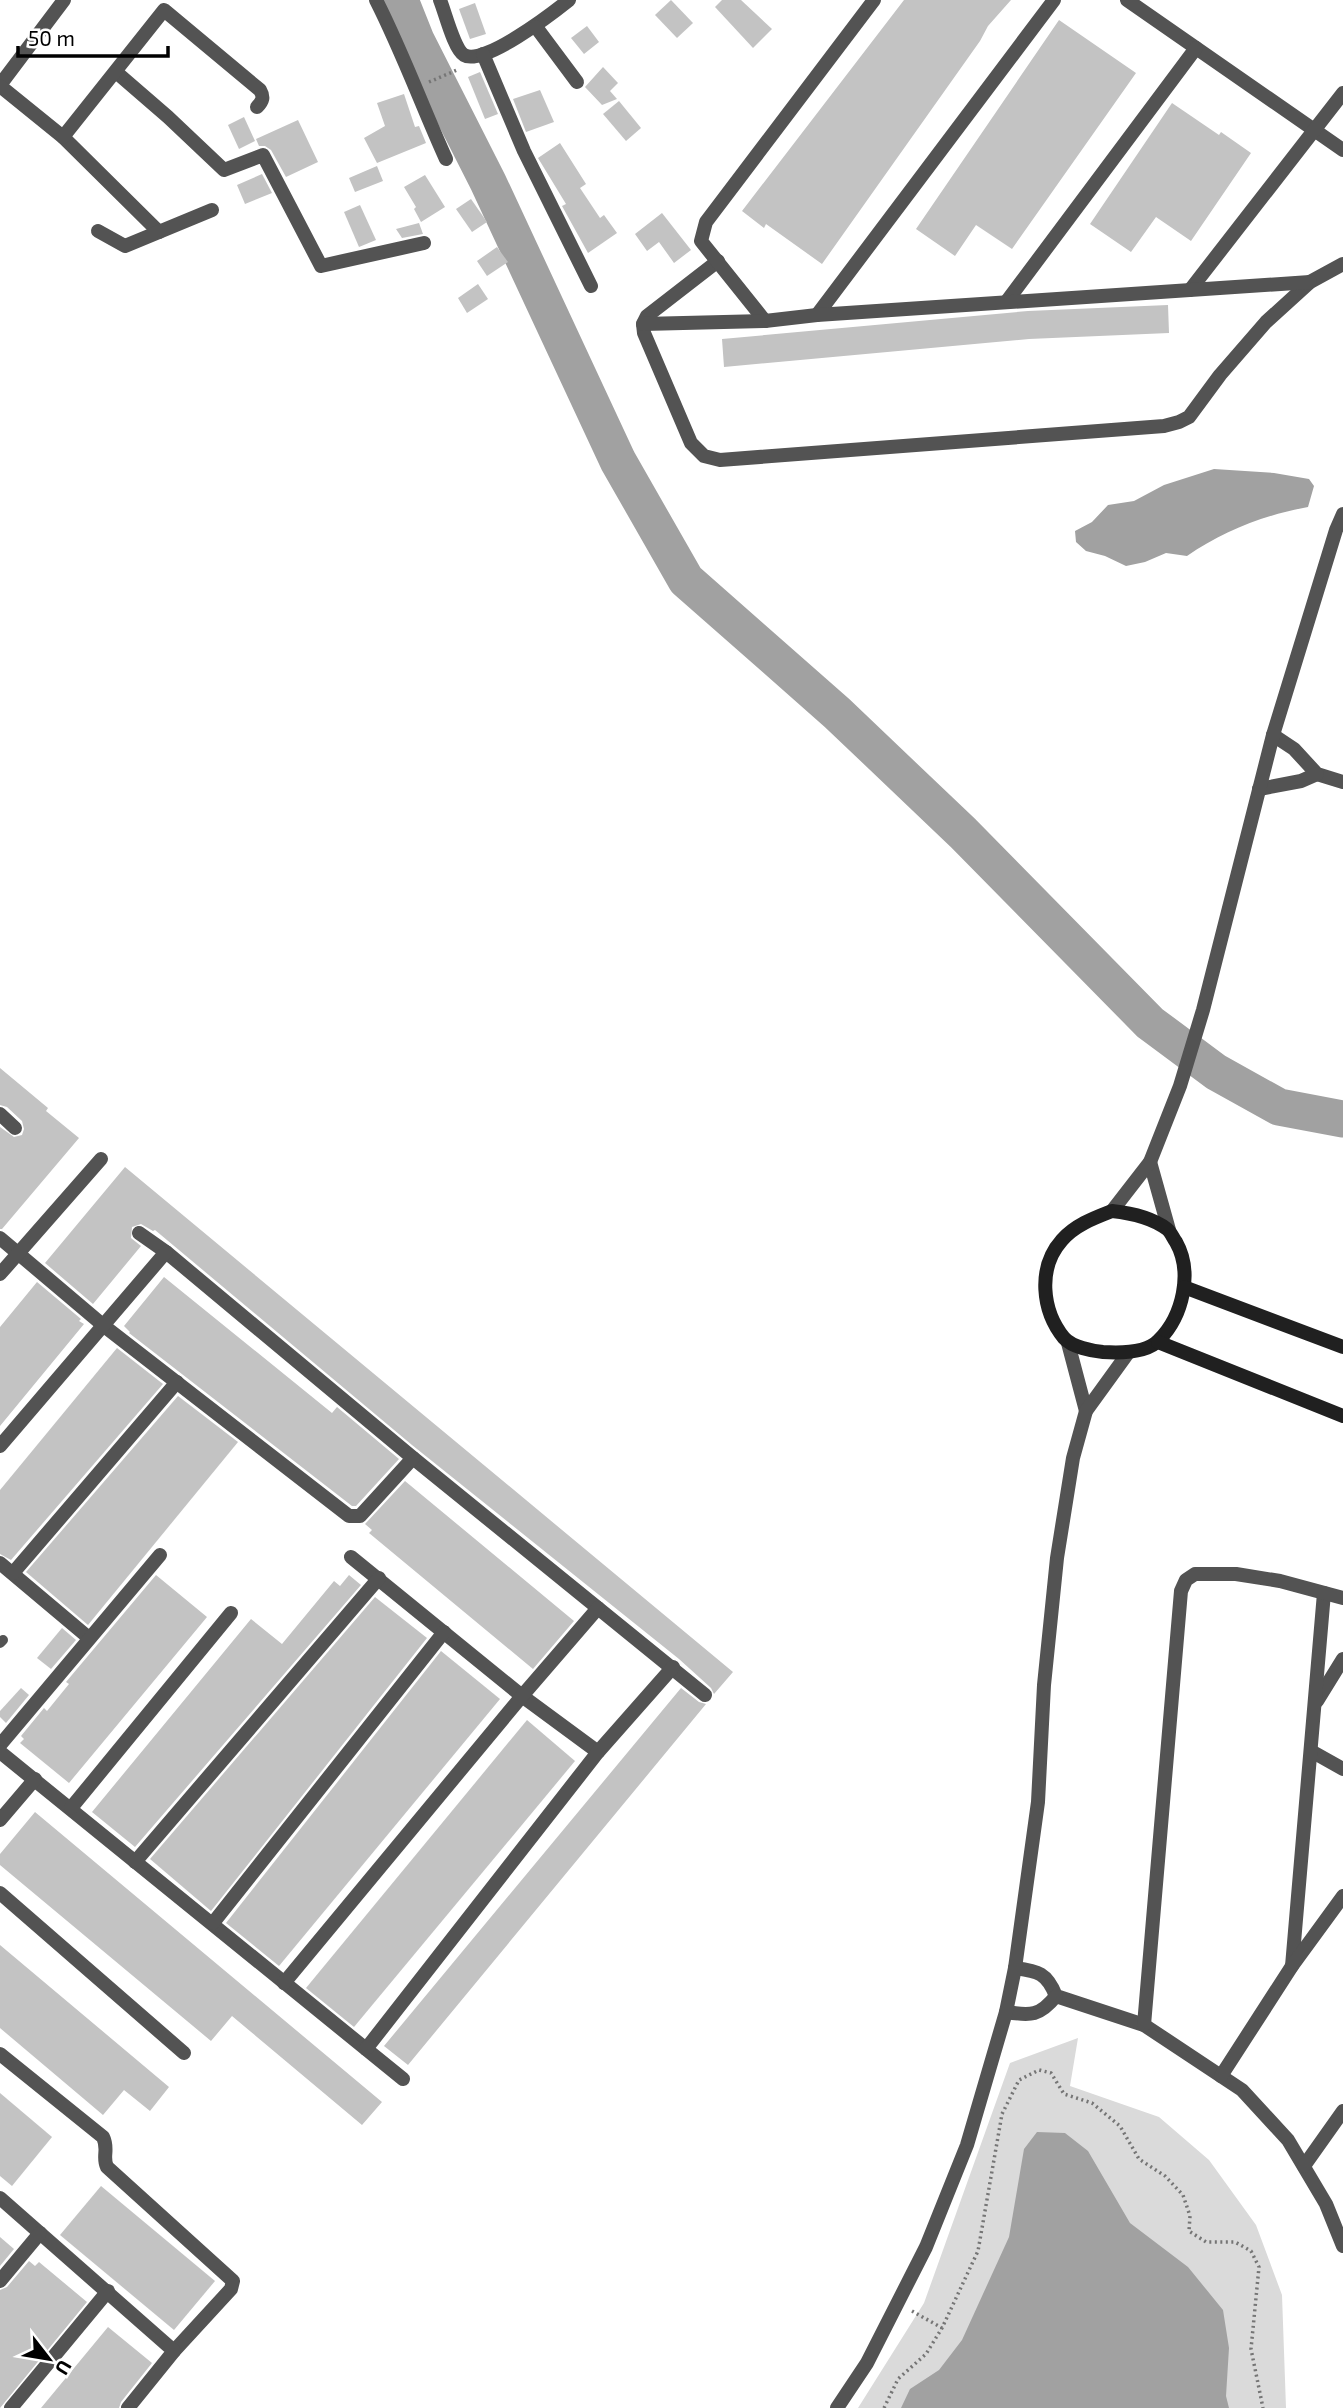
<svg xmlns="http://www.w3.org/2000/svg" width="1343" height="2408" viewBox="0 0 1343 2408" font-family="'Exo 2',sans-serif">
<rect width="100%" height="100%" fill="#fff"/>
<!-- green -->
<polygon fill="#dadada" points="1078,2038 1070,2086 1159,2117 1209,2160 1256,2225 1282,2295 1286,2408 858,2408 924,2303 1010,2063"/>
<!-- water -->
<g fill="#a1a1a1">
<path d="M1214,469L1274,473L1309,479L1314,486L1308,507C1264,515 1224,531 1187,556L1166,553L1145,562L1126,566L1105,556L1086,551L1076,542L1075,531L1092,522L1108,505L1134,501L1164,485Z"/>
<polygon points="1037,2132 1065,2133 1088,2151 1130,2223 1188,2267 1223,2310 1229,2348 1226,2396 1229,2408 901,2408 910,2389 939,2370 962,2340 1009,2237 1024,2149"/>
</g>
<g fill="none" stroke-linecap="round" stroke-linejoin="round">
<!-- river -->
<polyline stroke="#a1a1a1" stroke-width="37" points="400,0 416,40 488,182 618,461 686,580 837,713 963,833 1150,1023 1216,1072 1279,1107 1343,1119"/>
</g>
<!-- building -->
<g fill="#c3c3c3">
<polygon points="671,0 693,23 677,38 655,15"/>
<polygon points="722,0 741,0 772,29 753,48 715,7"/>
<polygon points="904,0 1011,0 988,26 980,41 822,264 766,224 764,228 742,211"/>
<polygon points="475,3 486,34 470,39 459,9"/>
<polygon points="1059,20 1136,73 1012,249 976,225 955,256 916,229"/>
<polygon points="587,26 599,42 584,54 571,38"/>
<polygon points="603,67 618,83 610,91 617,99 602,105 585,87"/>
<polygon points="480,72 498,114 485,119 468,77"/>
<polygon points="540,90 554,122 526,132 513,99"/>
<polygon points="404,94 415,127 419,126 426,143 377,163 364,138 385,126 377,103"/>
<polygon points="619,101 641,128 626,141 603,114"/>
<polygon points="1172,103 1219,135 1221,132 1251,153 1191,241 1156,217 1131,252 1090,224"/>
<polygon points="244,117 255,141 239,149 228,125"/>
<polygon points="298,120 318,162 286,177 271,150 265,146 259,146 256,139"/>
<polygon points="560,143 586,184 580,188 600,218 604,215 617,233 588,253 562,206 566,204 538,158"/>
<polygon points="377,166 383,181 355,192 349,178"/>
<polygon points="262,174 272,193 245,204 237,185"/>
<polygon points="425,175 445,207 421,222 414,209 416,207 404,187"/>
<polygon points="471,199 487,222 472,232 456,209"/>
<polygon points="360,205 376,240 359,247 344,212"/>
<polygon points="662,213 691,250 674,263 659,242 647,251 635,234"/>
<polygon points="419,223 423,234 402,238 396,229"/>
<polygon points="497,247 508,262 487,276 477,261"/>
<polygon points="478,284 488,299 467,313 458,298"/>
<polygon points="1168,305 1169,333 1029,339 724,367 722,339 1028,311"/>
<polygon points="0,1068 48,1108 46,1111 79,1138 2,1229 0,1229 0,1127 14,1137 22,1135 24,1129 22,1121 7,1107 0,1105"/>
<polygon points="125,1167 733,1672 714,1694 711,1688 679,1659 412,1445 155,1230 153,1231 141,1224 132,1227 131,1238 141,1246 93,1304 45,1263"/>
<polygon points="164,1277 332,1413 337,1407 399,1459 356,1506 352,1506 129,1333 130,1332 124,1326"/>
<polygon points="37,1282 81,1319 79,1321 84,1324 0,1426 0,1327"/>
<polygon points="117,1348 163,1384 11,1560 0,1554 0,1490"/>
<polygon points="178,1396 238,1442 88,1625 26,1572"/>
<polygon points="405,1481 574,1621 533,1669 369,1533 372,1530 365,1524"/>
<polygon points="156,1575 207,1617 69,1783 20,1743 24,1739 21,1736 44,1708 47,1711 69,1684 66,1682"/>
<polygon points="349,1575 361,1585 135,1847 92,1812 251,1619 282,1644 334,1581 340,1586"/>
<polygon points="375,1597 427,1638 211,1911 150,1859"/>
<polygon points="62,1628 76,1640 51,1669 37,1658"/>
<polygon points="441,1651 500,1699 279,1966 226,1923"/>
<polygon points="21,1688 29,1695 6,1723 0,1717 0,1711"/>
<polygon points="681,1688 699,1702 706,1704 408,2065 384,2046"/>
<polygon points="527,1720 575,1761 354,2027 306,1988"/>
<polygon points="35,1812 382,2102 362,2125 232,2016 211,2041 0,1865 0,1854"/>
<polygon points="0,1945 169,2087 150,2111 124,2090 103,2115 0,2028"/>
<polygon points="0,2093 52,2137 12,2186 0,2176"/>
<polygon points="101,2186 215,2281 174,2330 60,2235"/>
<polygon points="0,2237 14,2249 0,2266"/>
<polygon points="29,2261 35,2266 39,2262 87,2302 0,2408 0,2290 7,2287"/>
<polygon points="108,2327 152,2363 121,2402 119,2408 41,2408"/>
</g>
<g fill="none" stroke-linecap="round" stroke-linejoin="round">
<!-- path -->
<g stroke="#757575" stroke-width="3.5" stroke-dasharray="2 3.5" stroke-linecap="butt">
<polyline points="429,82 457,70"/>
<polyline points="912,2311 942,2328"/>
<polyline points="884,2408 898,2379 926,2354 942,2328 978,2251 1002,2114 1019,2080 1039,2070 1051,2073 1064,2094 1092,2103 1120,2126 1139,2159 1165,2176 1183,2195 1190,2216 1189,2231 1206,2242 1235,2242 1251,2251 1259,2267 1251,2349 1263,2408"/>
</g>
<!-- lane -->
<polyline stroke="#535353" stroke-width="10" points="0,1643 3,1640"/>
<!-- street -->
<g stroke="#535353" stroke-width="14">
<path d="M376,0C402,51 422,106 446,159"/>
<path d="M440,0C445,12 454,49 464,55C483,67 554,12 569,0"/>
<polyline points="1127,0 1343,150"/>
<polyline points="536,27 577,82"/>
<polyline points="483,54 524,151 591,286"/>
<polyline points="116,72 168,117 224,170 263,155 321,266 424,243"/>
<polyline points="0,85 64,0"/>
<polyline points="0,86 63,137 159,232"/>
<path d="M63,137L164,10L260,90C264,97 263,101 257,107"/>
<polyline points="98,231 125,246 212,210"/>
<polyline points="718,261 647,316 643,324 644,333 691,443 704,456 720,460 1164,426 1179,422 1189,417 1220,375 1266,322 1310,282 1343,264"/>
<polyline points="1190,290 1343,93"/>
<polyline points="1007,301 1196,48"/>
<polyline points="817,315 1054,0"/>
<polyline points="765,321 701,241 706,222 874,0"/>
<polyline points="643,324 765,321 817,315 1310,282"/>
<polyline points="1273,735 1294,749 1317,774 1343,782"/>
<polyline points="1259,789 1301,781 1317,774"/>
<polyline points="0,1114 15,1128"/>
<polyline points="1150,1162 1169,1230"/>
<polyline points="1112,1211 1150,1162 1180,1086 1203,1010 1273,735 1336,530 1343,514"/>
<polyline points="139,1233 166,1252 413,1458 705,1695"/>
<polyline points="0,1238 104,1326 349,1516 360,1516 413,1458"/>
<polyline points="0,1274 101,1159"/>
<polyline points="1068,1343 1086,1411"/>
<polyline points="0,1446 166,1252"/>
<polyline points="351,1557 522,1696 598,1752"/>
<polyline points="0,1563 89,1638"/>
<polyline points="13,1573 177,1382"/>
<polyline points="1317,1701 1343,1659"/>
<polyline points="0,1745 160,1555"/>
<polyline points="1311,1751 1343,1769"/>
<polyline points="0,1752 403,2079"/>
<polyline points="71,1808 231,1613"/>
<polyline points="0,1820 35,1779"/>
<polyline points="135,1862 379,1578"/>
<polyline points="0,1893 184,2053"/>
<polyline points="213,1923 444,1632"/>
<polyline points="1292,1966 1324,1593"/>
<path d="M1015,1968C1038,1971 1047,1973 1056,1996L1144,2025L1242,2090L1288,2140L1326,2204L1343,2246"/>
<polyline points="284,1983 522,1696 598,1608"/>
<path d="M1006,2012C1031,2016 1040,2016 1056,1996"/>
<polyline points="1144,2025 1181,1591 1186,1580 1195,1574 1236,1574 1280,1581 1343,1598"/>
<polyline points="366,2049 598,1752 673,1667"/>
<path d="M0,2054L103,2137C109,2149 102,2157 107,2167L233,2281L231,2289L174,2351"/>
<polyline points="1221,2076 1292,1966 1343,1896"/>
<polyline points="1304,2166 1343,2111"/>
<polyline points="0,2198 174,2351 128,2408"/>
<polyline points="0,2281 40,2233"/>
<polyline points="11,2408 108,2291"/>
<polyline points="837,2408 867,2363 926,2247 967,2145 1006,2012 1015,1968 1038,1802 1044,1685 1057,1558 1073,1458 1086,1411 1128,1353"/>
</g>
<!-- secondary -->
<g stroke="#202020" stroke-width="14">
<path d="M1112,1211C1131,1213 1151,1217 1167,1229C1171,1232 1173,1238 1176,1242C1193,1272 1183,1316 1159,1340C1147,1353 1119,1353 1103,1352C1092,1351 1072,1347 1064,1338C1042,1311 1037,1268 1062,1240C1075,1225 1094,1218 1112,1211Z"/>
<polyline points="1184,1287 1343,1347"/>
<polyline points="1158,1342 1343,1416"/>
</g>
</g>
<!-- north arrow -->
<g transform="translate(49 2359) rotate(121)" stroke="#ffffff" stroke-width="5" paint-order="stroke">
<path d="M0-5L12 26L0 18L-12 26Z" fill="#000000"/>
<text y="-10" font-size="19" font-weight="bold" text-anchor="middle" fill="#000000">U</text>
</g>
<!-- scale -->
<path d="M18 46v10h150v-10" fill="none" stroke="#000000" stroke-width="3.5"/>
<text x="28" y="46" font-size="21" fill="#000000" stroke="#ffffff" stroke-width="5" paint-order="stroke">50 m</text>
</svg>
